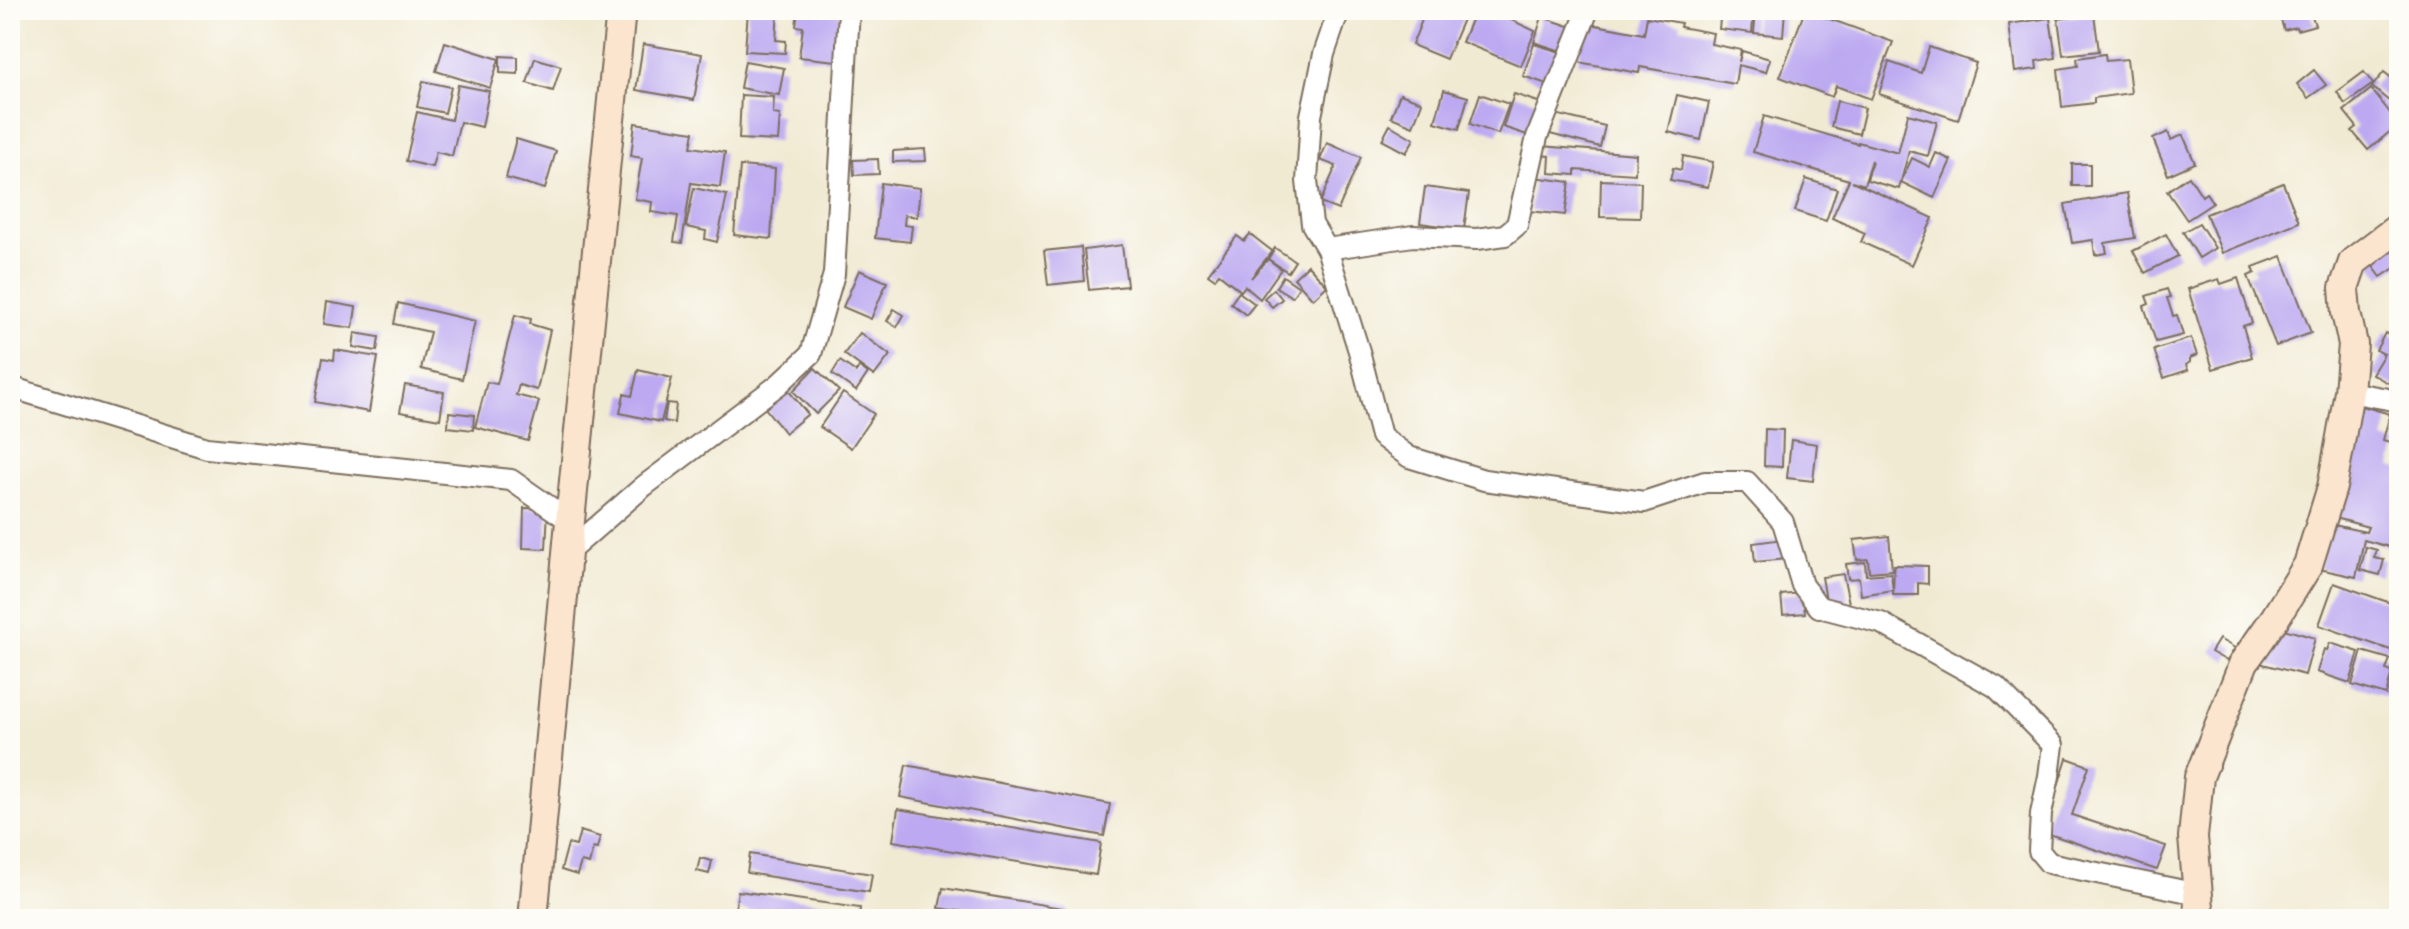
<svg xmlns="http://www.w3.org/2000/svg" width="2409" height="929" viewBox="0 0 2409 929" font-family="Dekko,sans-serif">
<rect width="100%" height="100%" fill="#fdfcf7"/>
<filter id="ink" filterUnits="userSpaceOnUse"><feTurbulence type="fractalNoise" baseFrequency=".0125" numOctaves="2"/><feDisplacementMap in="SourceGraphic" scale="16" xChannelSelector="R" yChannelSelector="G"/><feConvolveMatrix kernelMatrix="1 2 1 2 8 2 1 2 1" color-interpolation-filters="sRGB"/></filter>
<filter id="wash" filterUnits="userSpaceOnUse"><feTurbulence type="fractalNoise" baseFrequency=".006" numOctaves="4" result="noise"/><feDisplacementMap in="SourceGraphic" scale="32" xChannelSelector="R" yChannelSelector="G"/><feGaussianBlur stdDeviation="1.8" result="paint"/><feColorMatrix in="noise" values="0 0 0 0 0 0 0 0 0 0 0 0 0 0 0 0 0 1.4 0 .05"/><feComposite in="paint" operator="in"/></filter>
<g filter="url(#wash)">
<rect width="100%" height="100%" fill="#f1ead3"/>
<g id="blocks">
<!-- building -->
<g fill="#bca9f1">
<polygon points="748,10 778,10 776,40 786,41 785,53 745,51"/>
<polygon points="798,10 840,10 836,61 799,57 803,27 796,26"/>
<polygon points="1426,10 1467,10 1446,59 1412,45"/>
<polygon points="1475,10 1490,10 1535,31 1521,66 1462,42"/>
<polygon points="1721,10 1754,10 1752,33 1719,29"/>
<polygon points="1756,10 1785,10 1783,36 1754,33"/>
<polygon points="1805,10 1893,42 1871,99 1836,86 1832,97 1780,77"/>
<polygon points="1991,10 2032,10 2032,12 1992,17"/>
<polygon points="2278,10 2310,10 2315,25 2297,30 2296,27 2284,30"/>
<polygon points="2094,14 2099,51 2063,55 2058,19"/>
<polygon points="1542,17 1575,28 1567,53 1534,42"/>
<polygon points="1647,17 1681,23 1680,27 1713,33 1711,44 1741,50 1739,62 1742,51 1770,59 1766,72 1738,65 1735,84 1640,67 1639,73 1578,62 1585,23 1644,34"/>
<polygon points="2050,18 2056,58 2036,61 2037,69 2015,72 2009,24"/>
<polygon points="445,42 499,59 490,88 436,71"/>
<polygon points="643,44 702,54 694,100 636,90"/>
<polygon points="1534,44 1564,53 1553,86 1523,76"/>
<polygon points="1929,47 1976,63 1958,120 1879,94 1889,62 1921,73"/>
<polygon points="2105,54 2106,61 2127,59 2131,93 2094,98 2094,103 2062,107 2058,69 2078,66 2077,58"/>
<polygon points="500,56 518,57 518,74 500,73"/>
<polygon points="535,58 561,66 553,91 527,83"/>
<polygon points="745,61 784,68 779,95 740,88"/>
<polygon points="2314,70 2326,85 2308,98 2297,84"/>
<polygon points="2364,72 2373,84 2345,104 2337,92"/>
<polygon points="2384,72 2399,84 2399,103 2396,107 2372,87"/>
<polygon points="423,81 451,87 445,113 417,107"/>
<polygon points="458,85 489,91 482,127 460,122 452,156 436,152 432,167 406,161 417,112 451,120"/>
<polygon points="2371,89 2399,124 2368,150 2352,131 2357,127 2344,111"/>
<polygon points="1444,90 1468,97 1459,129 1435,122"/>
<polygon points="1400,94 1422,102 1413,126 1391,117"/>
<polygon points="1480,94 1509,104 1498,134 1470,124"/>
<polygon points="1514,94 1544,104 1533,137 1503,127"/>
<polygon points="741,95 774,97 773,114 780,115 778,141 739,139"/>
<polygon points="1677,95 1709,102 1701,140 1668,132"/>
<polygon points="1837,101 1865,108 1859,134 1831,127"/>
<polygon points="1555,114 1605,126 1600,147 1550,134"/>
<polygon points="1908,114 1937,122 1928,156 1909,151 1899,189 1867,180 1872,160 1864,185 1852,181 1933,218 1912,265 1861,242 1865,233 1832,218 1849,180 1753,152 1764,116 1858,144 1858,142 1898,153"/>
<polygon points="635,123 694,132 691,147 725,152 720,187 691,183 682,243 674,242 678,216 651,212 652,202 635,199 642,158 631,156"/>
<polygon points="1390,125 1414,139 1406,153 1382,140"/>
<polygon points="2168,132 2171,140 2183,135 2195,163 2168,175 2153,139"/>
<polygon points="516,139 556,151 545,189 506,178"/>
<polygon points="1327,143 1361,157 1338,210 1320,203 1336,166 1320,160"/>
<polygon points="1541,146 1636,154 1635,174 1575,170 1575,175 1549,173 1550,156 1538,155"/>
<polygon points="925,149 926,161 893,162 893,151"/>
<polygon points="1936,153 1951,160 1934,198 1901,182 1912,158 1930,167"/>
<polygon points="1683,156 1713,162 1708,187 1670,180 1673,168 1681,170"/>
<polygon points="878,159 879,174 854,175 853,160"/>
<rect x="2072" y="164" width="18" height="22"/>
<polygon points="740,166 775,169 771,239 734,235"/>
<polygon points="2189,176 2202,196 2206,193 2213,203 2187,220 2167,191"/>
<polygon points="1534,177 1570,182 1565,215 1530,211"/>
<polygon points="1806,179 1837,189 1826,221 1795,211"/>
<polygon points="1601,180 1641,182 1640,218 1600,217"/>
<polygon points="881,183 920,188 917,217 905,215 904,225 912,226 910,242 875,238"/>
<polygon points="2283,183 2299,222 2222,253 2206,214"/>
<polygon points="1425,187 1469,193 1464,229 1420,223"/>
<polygon points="694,188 727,195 717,242 705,239 706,231 686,227"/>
<polygon points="2127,193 2135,238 2105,243 2107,253 2095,255 2093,240 2072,243 2065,204"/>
<polygon points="2199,223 2215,248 2199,258 2183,232"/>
<polygon points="1250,234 1272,251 1251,278 1268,259 1281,269 1260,299 1245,286 1241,291 1219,274 1215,279 1208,274 1237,236 1244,241"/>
<polygon points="2166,234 2178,256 2145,273 2133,251"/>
<polygon points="2399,240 2399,265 2381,277 2369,261"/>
<polygon points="1122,245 1127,286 1089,290 1084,250"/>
<polygon points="1081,247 1084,281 1048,285 1044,251"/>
<polygon points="1275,248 1295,261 1288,272 1268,259"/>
<polygon points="2282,256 2311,333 2276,346 2248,276 2255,273 2253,267"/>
<polygon points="1308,265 1327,286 1313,299 1294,278"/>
<polygon points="859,270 887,282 871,319 843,307"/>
<polygon points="1283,276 1299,287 1292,297 1276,287"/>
<polygon points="2238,278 2252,323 2243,326 2252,357 2213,369 2188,289 2219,279 2221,284"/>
<polygon points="1274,289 1282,299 1272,307 1264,298"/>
<polygon points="2167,289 2170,297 2167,298 2173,316 2177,315 2183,335 2156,342 2144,306 2149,304 2146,296"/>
<polygon points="1239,292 1255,304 1246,315 1231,303"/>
<polygon points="327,302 356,307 353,328 324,324"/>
<polygon points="398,303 475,321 462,379 421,369 430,332 394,324"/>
<polygon points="894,309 904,315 897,327 887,321"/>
<polygon points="515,315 531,319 530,324 550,330 537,390 519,385 516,395 539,401 528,441 475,427 487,382 497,384"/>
<polygon points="355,333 379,337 377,351 353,347"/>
<polygon points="860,333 890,355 874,376 844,354"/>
<polygon points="2385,333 2399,340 2399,389 2372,374 2384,354 2376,350"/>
<polygon points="2191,338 2197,355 2190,358 2190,362 2186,365 2188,370 2164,378 2154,350"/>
<polygon points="335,350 378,357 369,412 315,402 323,358 334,360"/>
<polygon points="840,361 856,372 859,367 868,373 856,391 832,374"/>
<polygon points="815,368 839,391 816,414 793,391"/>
<polygon points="638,370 672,378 661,422 620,413 624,394 632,396"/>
<polygon points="405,385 444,392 440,419 400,412"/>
<polygon points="788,390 808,414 785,433 765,408"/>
<polygon points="843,393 874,414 851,448 820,427"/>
<polygon points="667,403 676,404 674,423 664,421"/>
<polygon points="2362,406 2390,414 2383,440 2397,444 2391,467 2399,469 2399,526 2393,548 2364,540 2356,577 2319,569 2329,524 2366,532 2368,527 2332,517"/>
<polygon points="449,412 474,415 473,430 448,427"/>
<polygon points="1765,429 1783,430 1782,467 1764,466"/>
<polygon points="1791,440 1817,444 1813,481 1787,478"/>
<polygon points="524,508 548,509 546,549 523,548"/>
<polygon points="1889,536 1892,570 1869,572 1868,559 1857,560 1854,540"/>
<polygon points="1783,539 1786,559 1755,562 1753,543"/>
<polygon points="2366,547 2377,550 2374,558 2384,560 2380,575 2360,570"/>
<polygon points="1865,562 1866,575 1891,573 1893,590 1861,595 1859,578 1848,579 1846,564"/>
<polygon points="1894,565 1928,566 1928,584 1918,583 1918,595 1893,595"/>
<polygon points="1843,574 1850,608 1828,612 1822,577"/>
<polygon points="2334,583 2399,606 2399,653 2319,625"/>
<polygon points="1802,593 1805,613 1783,615 1781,595"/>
<polygon points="2270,625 2315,638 2305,675 2259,663"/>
<polygon points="2219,639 2235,648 2227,661 2211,652"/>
<polygon points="2330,643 2359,652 2350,683 2317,672 2324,649 2327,650"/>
<polygon points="2362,651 2390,659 2386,670 2392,672 2386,695 2352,685"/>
<polygon points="2067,758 2089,766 2072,815 2166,846 2157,870 2043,832"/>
<polygon points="906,765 1110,804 1104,836 900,797"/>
<polygon points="898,809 1101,843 1096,875 893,841"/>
<polygon points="580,831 600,837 597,849 593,848 589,864 581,862 577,875 561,870 568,844 576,846"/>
<polygon points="750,854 872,874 869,892 747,873"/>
<polygon points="700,858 712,861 709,874 697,871"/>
<polygon points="943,888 1068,909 1066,919 1007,919 939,908"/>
<polygon points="738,891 860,908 859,919 805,919 735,909"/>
</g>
</g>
</g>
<g filter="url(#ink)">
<use href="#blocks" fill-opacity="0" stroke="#7b6d5d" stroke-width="2"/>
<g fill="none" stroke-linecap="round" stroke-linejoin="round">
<defs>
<g id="street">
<polyline points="1339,10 1324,54 1311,116 1307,181 1312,224 1327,249 1359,351 1381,436 1409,457 1484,480 1644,502 1705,482 1747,482 1783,522 1802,585 1819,607 1881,623 1996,687 2053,745 2049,776 2041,814 2039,851 2049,863 2198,894"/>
<polyline points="1327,249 1413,236 1477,239 1505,235 1517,225 1537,137 1588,10"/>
<polyline points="10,387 207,448 511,480 570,521"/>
<polyline points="2349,392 2399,401"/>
<polyline points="567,553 644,486 778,385 811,354 834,274 849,10"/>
</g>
<g id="secondary">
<polyline points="533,919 570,521 621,10"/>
<polyline points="2200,919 2193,837 2199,777 2244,662 2275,618 2308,565 2332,487 2349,392 2353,344 2346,313 2344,288 2353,262 2394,231 2399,230"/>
</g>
</defs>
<!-- street casing -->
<use href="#street" stroke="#7b6d5d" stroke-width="24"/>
<!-- secondary casing -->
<use href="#secondary" stroke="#7b6d5d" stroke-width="32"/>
<!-- street -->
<use href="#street" stroke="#fff" stroke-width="20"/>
<!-- secondary -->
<use href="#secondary" stroke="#fce5cf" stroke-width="28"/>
</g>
</g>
<!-- margin -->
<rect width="2409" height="929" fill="none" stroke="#fdfcf7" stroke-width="40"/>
</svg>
